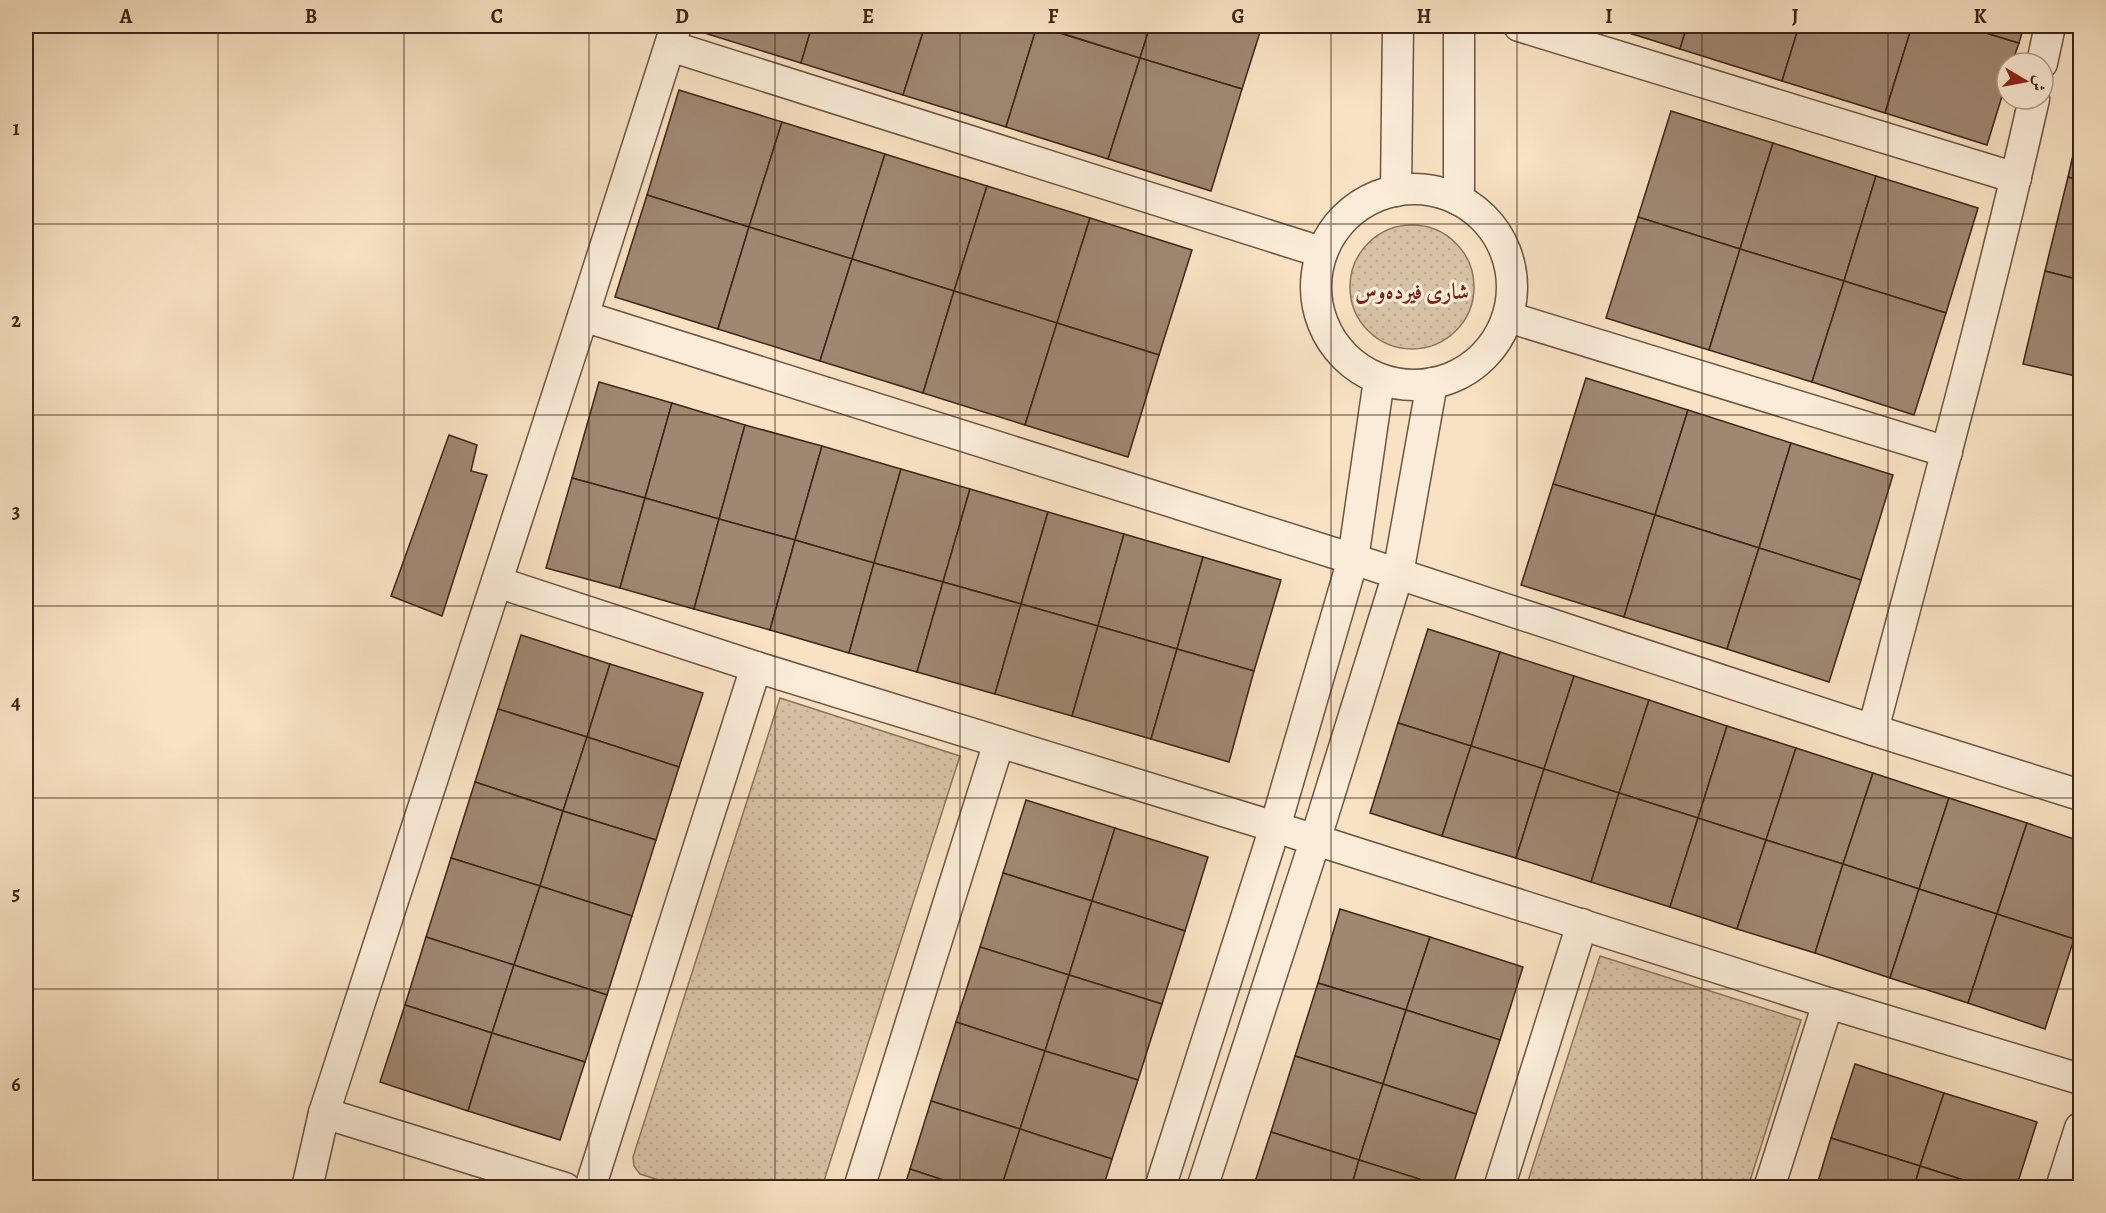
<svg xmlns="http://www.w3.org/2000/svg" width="2106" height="1213" viewBox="0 0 2106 1213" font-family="Alegreya,Amiri,serif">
<defs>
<pattern id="grass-dots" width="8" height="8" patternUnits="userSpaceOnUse" patternTransform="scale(1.5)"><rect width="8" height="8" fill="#d8c2a6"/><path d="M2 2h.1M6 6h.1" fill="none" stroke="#baa78e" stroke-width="1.8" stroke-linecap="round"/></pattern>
</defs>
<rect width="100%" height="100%" fill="#f8e2c3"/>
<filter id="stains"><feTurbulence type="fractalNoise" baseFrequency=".00333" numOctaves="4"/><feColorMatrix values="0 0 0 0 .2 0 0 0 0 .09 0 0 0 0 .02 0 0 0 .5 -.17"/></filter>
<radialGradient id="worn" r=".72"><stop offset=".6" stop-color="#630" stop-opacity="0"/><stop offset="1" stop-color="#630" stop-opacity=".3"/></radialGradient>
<!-- grass -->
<g fill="url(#grass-dots)" stroke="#8b735f" stroke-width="1.5">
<circle cx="1412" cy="287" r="62"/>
<polygon points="780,698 960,756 822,1187 681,1187 640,1174 634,1166 633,1157"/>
<polygon points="1600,956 1801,1020 1748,1187 1526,1187"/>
</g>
<!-- building -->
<g fill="#9f8771" stroke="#3e2418" stroke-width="1.5">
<polygon points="700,26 812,26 801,63 698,31"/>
<polygon points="812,26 925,26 903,95 801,63"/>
<polygon points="925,26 1037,26 1006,127 903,95"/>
<polygon points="1037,26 1140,58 1108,159 1006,127"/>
<polygon points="1039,26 1150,26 1140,58"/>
<polygon points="1150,26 1262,26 1242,89 1140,58"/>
<polygon points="1607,26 1687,26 1680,49"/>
<polygon points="1687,26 1799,26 1782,81 1680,49"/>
<polygon points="1799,26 1912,26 1885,113 1782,81"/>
<polygon points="1912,26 1963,26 2019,43 2012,63 2007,63 2007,80 1987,145 1885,113"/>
<polygon points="1963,26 2024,26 2019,43"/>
<polygon points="1140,58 1242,89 1211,191 1108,159"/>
<polygon points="679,90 782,122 749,227 647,195"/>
<polygon points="1671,111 1773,143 1740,249 1638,217"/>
<polygon points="782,122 885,154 852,259 749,227"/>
<polygon points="2080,124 2080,181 2068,177"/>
<polygon points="1773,143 1876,176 1844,281 1740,249"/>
<polygon points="885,154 987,186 954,291 852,259"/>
<polygon points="1876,176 1978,208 1946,313 1844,281"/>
<polygon points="2068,177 2080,181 2080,280 2045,271"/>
<polygon points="987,186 1090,218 1057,323 954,291"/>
<polygon points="647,195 749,227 718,329 615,297"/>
<polygon points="1638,217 1740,249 1709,350 1606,318"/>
<polygon points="1090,218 1192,250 1159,355 1057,323"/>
<polygon points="749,227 852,259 820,361 718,329"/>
<polygon points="1740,249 1844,281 1812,382 1709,350"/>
<polygon points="852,259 954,291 923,393 820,361"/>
<polygon points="2045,271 2080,280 2080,377 2023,364"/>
<polygon points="1844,281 1946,313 1914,415 1812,382"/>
<polygon points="954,291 1057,323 1025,425 923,393"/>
<polygon points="1057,323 1159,355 1128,457 1025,425"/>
<polygon points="1586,378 1688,410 1655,515 1553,484"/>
<polygon points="599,382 672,403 645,498 572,478"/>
<polygon points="672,403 745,425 719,519 645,498"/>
<polygon points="1688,410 1791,443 1759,548 1655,515"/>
<polygon points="745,425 822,446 795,540 719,519"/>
<polygon points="449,435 477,445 471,471 487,475 442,616 391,596"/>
<polygon points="1791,443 1893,475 1861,580 1759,548"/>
<polygon points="822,446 901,469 874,563 795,540"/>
<polygon points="901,469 970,489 943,582 874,563"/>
<polygon points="572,478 645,498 620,588 546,568"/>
<polygon points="1553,484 1655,515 1624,617 1521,585"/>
<polygon points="970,489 1048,512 1021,604 943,582"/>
<polygon points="645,498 719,519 694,609 620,588"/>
<polygon points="1048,512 1124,534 1098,626 1021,604"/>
<polygon points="1655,515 1759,548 1727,649 1624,617"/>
<polygon points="719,519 795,540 770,630 694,609"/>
<polygon points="1124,534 1203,557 1177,649 1098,626"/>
<polygon points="795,540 874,563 849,653 770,630"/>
<polygon points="1759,548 1861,580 1829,682 1727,649"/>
<polygon points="1203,557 1281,580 1254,671 1177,649"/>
<polygon points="874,563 943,582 917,672 849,653"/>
<polygon points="943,582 1021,604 995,694 917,672"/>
<polygon points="1021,604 1098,626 1072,716 995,694"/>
<polygon points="1098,626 1177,649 1151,739 1072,716"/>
<polygon points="1428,629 1500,652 1471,746 1398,723"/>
<polygon points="521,635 610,664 587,737 498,709"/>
<polygon points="1177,649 1254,671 1229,762 1151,739"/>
<polygon points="1500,652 1574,676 1544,769 1471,746"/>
<polygon points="610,664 703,693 679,767 587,737"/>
<polygon points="1574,676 1649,700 1619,793 1544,769"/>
<polygon points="1649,700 1727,726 1698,818 1619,793"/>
<polygon points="498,709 587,737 563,811 475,782"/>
<polygon points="1398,723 1471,746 1442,836 1370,813"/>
<polygon points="1727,726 1796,748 1766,840 1698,818"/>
<polygon points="587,737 679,767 656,840 563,811"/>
<polygon points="1471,746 1544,769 1516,858 1442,836"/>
<polygon points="1796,748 1873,773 1843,864 1766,840"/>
<polygon points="1544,769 1619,793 1591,882 1516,858"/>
<polygon points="1873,773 1949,798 1919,889 1843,864"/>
<polygon points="475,782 563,811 540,886 451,858"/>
<polygon points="1619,793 1698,818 1670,907 1591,882"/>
<polygon points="1949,798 2027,823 1997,914 1919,889"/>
<polygon points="1026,800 1115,828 1092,901 1003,873"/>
<polygon points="563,811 656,840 632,916 540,886"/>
<polygon points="1698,818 1766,840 1737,929 1670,907"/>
<polygon points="2027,823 2080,841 2080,920 2074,939 1997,914"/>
<polygon points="1115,828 1208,857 1185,931 1092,901"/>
<polygon points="1766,840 1843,864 1815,953 1737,929"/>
<polygon points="451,858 540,886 514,965 426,937"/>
<polygon points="1843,864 1919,889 1890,978 1815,953"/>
<polygon points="1003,873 1092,901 1069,975 980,947"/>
<polygon points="540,886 632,916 607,995 514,965"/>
<polygon points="1919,889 1997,914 1968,1003 1890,978"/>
<polygon points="1092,901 1185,931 1162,1004 1069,975"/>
<polygon points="1340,909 1430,937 1406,1010 1318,983"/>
<polygon points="1997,914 2074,939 2045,1029 1968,1003"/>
<polygon points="426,937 514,965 492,1033 405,1005"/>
<polygon points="1430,937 1523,967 1500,1040 1406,1010"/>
<polygon points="980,947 1069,975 1045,1051 956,1022"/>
<polygon points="514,965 607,995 585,1062 492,1033"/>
<polygon points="1069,975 1162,1004 1138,1080 1045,1051"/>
<polygon points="1318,983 1406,1010 1383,1084 1295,1056"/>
<polygon points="405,1005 492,1033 468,1111 380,1082"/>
<polygon points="1406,1010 1500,1040 1476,1114 1383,1084"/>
<polygon points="956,1022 1045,1051 1020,1129 931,1101"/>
<polygon points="492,1033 585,1062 560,1140 468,1111"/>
<polygon points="1045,1051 1138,1080 1112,1159 1020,1129"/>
<polygon points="1295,1056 1383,1084 1359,1160 1271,1132"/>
<polygon points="1855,1064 1944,1093 1920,1166 1831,1138"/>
<polygon points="1383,1084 1476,1114 1452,1188 1446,1188 1359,1160"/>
<polygon points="1944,1093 2037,1122 2016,1188 1988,1188 1920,1166"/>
<polygon points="931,1101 1020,1129 1001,1188 967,1188 910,1169"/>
<polygon points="1020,1129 1112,1159 1103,1188 1001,1188"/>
<polygon points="1271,1132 1359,1160 1351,1188 1253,1188"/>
<polygon points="1831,1138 1920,1166 1914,1188 1816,1188"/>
<polygon points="1359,1160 1407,1175 1446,1188 1351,1188"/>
<polygon points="1920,1166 1988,1188 1914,1188"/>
<polygon points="910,1169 967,1188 904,1188"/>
<polygon points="349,1182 370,1188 347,1188"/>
</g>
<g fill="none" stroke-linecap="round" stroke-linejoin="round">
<defs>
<g id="street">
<polyline points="1519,26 2016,178"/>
<polyline points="670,46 1321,252"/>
<polyline points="2042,63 2050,26"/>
<circle cx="1414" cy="287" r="98"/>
<polyline points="1396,191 1398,26"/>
<polyline points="1459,200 1459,26"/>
<polyline points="583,316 1353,559 1873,730 2080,795"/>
<polyline points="1508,317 1947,452"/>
<polyline points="497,582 756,667 1275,827 1828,1003 2080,1079"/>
<path d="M1873,730C1928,520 1986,311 2034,99"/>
<polyline points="324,1113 565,1188"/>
<polyline points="307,1188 324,1113 583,316 676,26"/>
<polyline points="590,1188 756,667"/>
<polyline points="859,1188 999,742"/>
<polyline points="1160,1188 1275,827 1353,559 1379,380"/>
<polyline points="1202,1188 1315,841 1398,574 1432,383"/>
<polyline points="1499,1188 1582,924"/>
<polyline points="1769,1188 1828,1003"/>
<polyline points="2061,1188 2080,1128"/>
</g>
</defs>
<!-- street casing -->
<use href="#street" stroke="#6c5443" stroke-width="33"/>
<!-- street -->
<use href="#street" stroke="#faecd8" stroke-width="30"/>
</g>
<!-- grid -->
<path fill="none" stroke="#3e2418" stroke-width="1.5" stroke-opacity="0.55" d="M218,26V1188M404,26V1188M589,26V1188M775,26V1188M960,26V1188M1146,26V1188M1331,26V1188M1517,26V1188M1702,26V1188M1888,26V1188M26,224H2080M26,415H2080M26,606H2080M26,798H2080M26,989H2080"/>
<g text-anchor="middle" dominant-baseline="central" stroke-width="6" stroke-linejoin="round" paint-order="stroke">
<!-- neighbourhood labels -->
<g font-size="22" font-weight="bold" fill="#7a1f14" stroke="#faecd8">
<text x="1412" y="292">شاری فیردەوس</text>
</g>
</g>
<!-- margin -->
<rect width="2106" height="1213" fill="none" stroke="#f8e2c3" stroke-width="66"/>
<!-- north arrow -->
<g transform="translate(2025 81) rotate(100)"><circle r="28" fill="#faecd8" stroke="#af9c8b" stroke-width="1.5"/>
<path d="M0-4.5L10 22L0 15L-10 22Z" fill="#8f2418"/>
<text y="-9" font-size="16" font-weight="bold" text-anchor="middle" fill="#3e2418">ش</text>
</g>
<rect x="33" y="33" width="2040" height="1147" fill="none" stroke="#3e2418" stroke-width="2"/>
<g font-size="20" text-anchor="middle" font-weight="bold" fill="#3e2418">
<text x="126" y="23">A</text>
<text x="311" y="23">B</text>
<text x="497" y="23">C</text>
<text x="682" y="23">D</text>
<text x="868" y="23">E</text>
<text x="1053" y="23">F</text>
<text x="1238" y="23">G</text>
<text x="1424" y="23">H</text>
<text x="1609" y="23">I</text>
<text x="1795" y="23">J</text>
<text x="1980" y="23">K</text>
<text x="16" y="135">1</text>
<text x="16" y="327">2</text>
<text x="16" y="518">3</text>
<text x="16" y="709">4</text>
<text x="16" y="900">5</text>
<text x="16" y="1091">6</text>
</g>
<rect width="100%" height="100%" filter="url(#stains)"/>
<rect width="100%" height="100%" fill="url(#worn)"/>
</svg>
